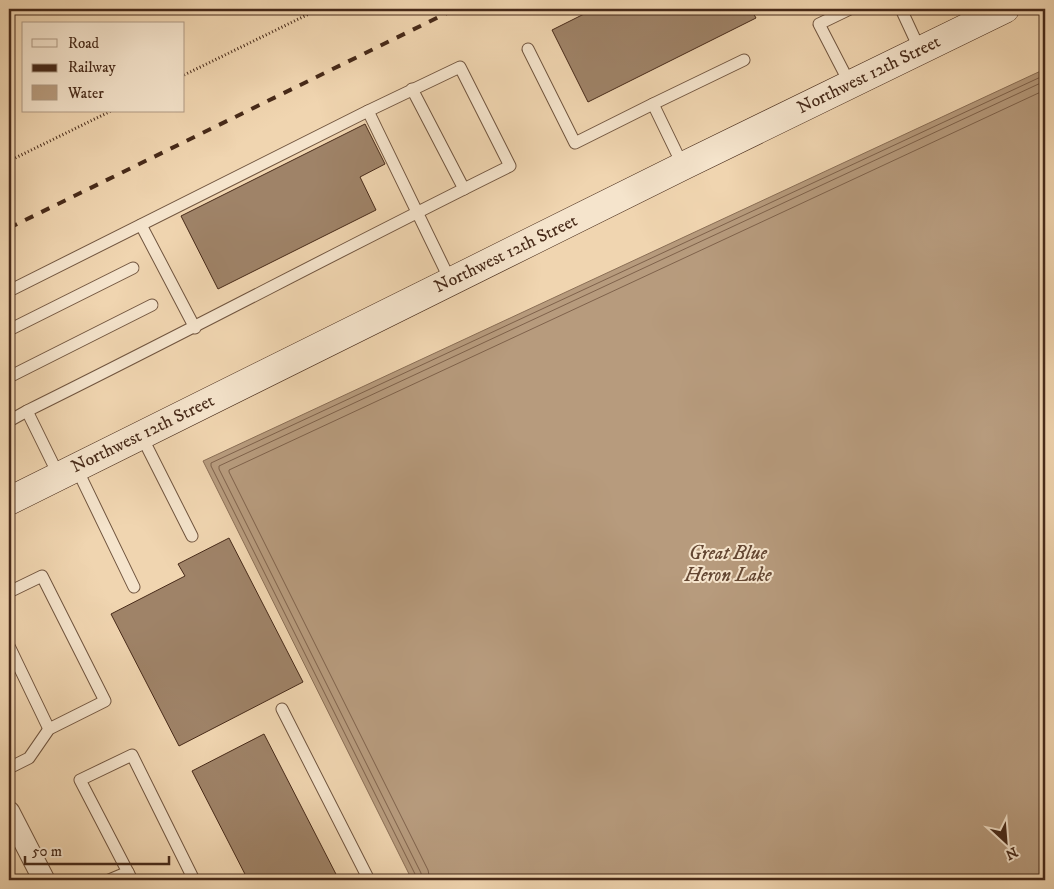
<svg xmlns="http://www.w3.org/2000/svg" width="1054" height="889" viewBox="0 0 1054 889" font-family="'IM FELL DW Pica',serif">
<rect width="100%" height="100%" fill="#f0d5b0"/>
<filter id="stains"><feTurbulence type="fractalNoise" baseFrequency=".004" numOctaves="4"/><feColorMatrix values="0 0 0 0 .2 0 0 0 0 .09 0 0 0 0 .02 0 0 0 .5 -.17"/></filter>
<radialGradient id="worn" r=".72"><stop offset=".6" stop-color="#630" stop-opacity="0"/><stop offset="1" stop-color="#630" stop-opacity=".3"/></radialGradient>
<!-- water -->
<polygon fill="#b79b7d" stroke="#8a6e55" points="1045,69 1045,880 412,880 203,461"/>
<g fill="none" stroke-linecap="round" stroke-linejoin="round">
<!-- shore -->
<g stroke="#7f624b" stroke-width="1">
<polyline points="416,880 416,876 211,466 211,463 1045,75"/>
<polyline points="422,880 421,873 219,469 219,466 1045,81"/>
<polyline points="430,880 428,870 229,472 229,470 1045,90"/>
</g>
</g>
<!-- building -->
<g fill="#9f8368" stroke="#472a19">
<polygon points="594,9 751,9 756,18 588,102 552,30"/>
<polygon points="365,124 385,164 360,177 376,210 218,289 181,216"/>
<polygon points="229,538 303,682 179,746 111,614 185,576 178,564"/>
<polygon points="264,734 339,880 248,880 192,771"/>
</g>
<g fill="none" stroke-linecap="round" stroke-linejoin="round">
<defs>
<g id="lane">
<polyline points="901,9 920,50"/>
<polyline points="528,49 575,143 653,104"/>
<polyline points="850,84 819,24 850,9"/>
<polyline points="412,89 464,189"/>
<polyline points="683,166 653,104 744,60"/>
<polyline points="141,225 195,328"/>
<polyline points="9,291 368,111"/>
<polyline points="9,330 133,268"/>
<polyline points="9,377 152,305"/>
<polyline points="9,421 27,411"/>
<polyline points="141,435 192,536"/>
<polyline points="76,467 134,587"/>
<path d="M59,476L27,411C189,331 348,246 510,166L460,67L368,111L451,282"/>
<polyline points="9,592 42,576 105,701 49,729 29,758 9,768"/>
<polyline points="9,646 49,729"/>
<polyline points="282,709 369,880"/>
<polyline points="109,880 128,872"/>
<polyline points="132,880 80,780 132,755 194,880"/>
</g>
<polyline id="street" points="9,812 44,880"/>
<polyline id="secondary" points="9,501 683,166 1005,9"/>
</defs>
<!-- lane casing -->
<use href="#lane" stroke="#71553f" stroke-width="13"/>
<!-- street casing -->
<use href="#street" stroke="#71553f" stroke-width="23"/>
<!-- secondary casing -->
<use href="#secondary" stroke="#472a19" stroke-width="29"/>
<!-- path -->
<g stroke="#472a19" stroke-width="3" stroke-dasharray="1 2.5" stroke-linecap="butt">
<polyline points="184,75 319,9"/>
<polyline points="9,161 111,111"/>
</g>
<!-- lane -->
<use href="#lane" stroke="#f5e4cc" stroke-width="11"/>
<!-- street -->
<use href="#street" stroke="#f5e4cc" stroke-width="21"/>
<!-- secondary -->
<use href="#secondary" stroke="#f5e4cc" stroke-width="28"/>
<!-- rail -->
<polyline stroke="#472a19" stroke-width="4" stroke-dasharray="9 9" stroke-linecap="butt" points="9,228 455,9"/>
</g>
<g text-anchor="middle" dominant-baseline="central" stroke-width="4" stroke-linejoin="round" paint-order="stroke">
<!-- street labels -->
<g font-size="18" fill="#472a19" stroke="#f5e4cc">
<text transform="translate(869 75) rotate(-26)">Northwest 12th Street</text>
<text transform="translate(506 254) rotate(-26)">Northwest 12th Street</text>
<text transform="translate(143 434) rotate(-26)">Northwest 12th Street</text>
</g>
<!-- water labels -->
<g font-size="19" font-style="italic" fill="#634632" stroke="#f5e4cc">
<text x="728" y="553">Great Blue<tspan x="728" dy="22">Heron Lake</tspan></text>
</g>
</g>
<!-- margin -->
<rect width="1054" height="889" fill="none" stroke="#f0d5b0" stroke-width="30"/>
<rect x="10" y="10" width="1034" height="869" fill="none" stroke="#472a19" stroke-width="2.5"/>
<rect x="15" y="15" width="1024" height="859" fill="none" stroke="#472a19"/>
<!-- legend -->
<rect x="22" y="22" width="162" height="90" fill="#f5e4cc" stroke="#af9a84"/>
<rect x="32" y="39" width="25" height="8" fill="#f5e4cc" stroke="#af9a84"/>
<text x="68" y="48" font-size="15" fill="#472a19">Road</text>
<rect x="32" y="64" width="25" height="8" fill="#472a19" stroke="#af9a84"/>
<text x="68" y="72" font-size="15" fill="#472a19">Railway</text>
<rect x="32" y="85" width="25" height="15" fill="#b79b7d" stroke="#af9a84"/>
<text x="68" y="98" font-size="15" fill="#472a19">Water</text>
<!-- north arrow -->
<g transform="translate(1006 842) rotate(154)" stroke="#f5e4cc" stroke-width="4" paint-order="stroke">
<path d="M0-4L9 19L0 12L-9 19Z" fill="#472a19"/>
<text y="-8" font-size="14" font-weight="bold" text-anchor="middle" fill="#472a19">N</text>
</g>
<!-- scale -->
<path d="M25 856v8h144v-8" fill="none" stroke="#472a19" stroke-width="2.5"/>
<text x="32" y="856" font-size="15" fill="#472a19" stroke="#f5e4cc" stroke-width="4" paint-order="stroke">50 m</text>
<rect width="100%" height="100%" filter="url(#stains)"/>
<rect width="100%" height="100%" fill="url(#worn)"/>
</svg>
